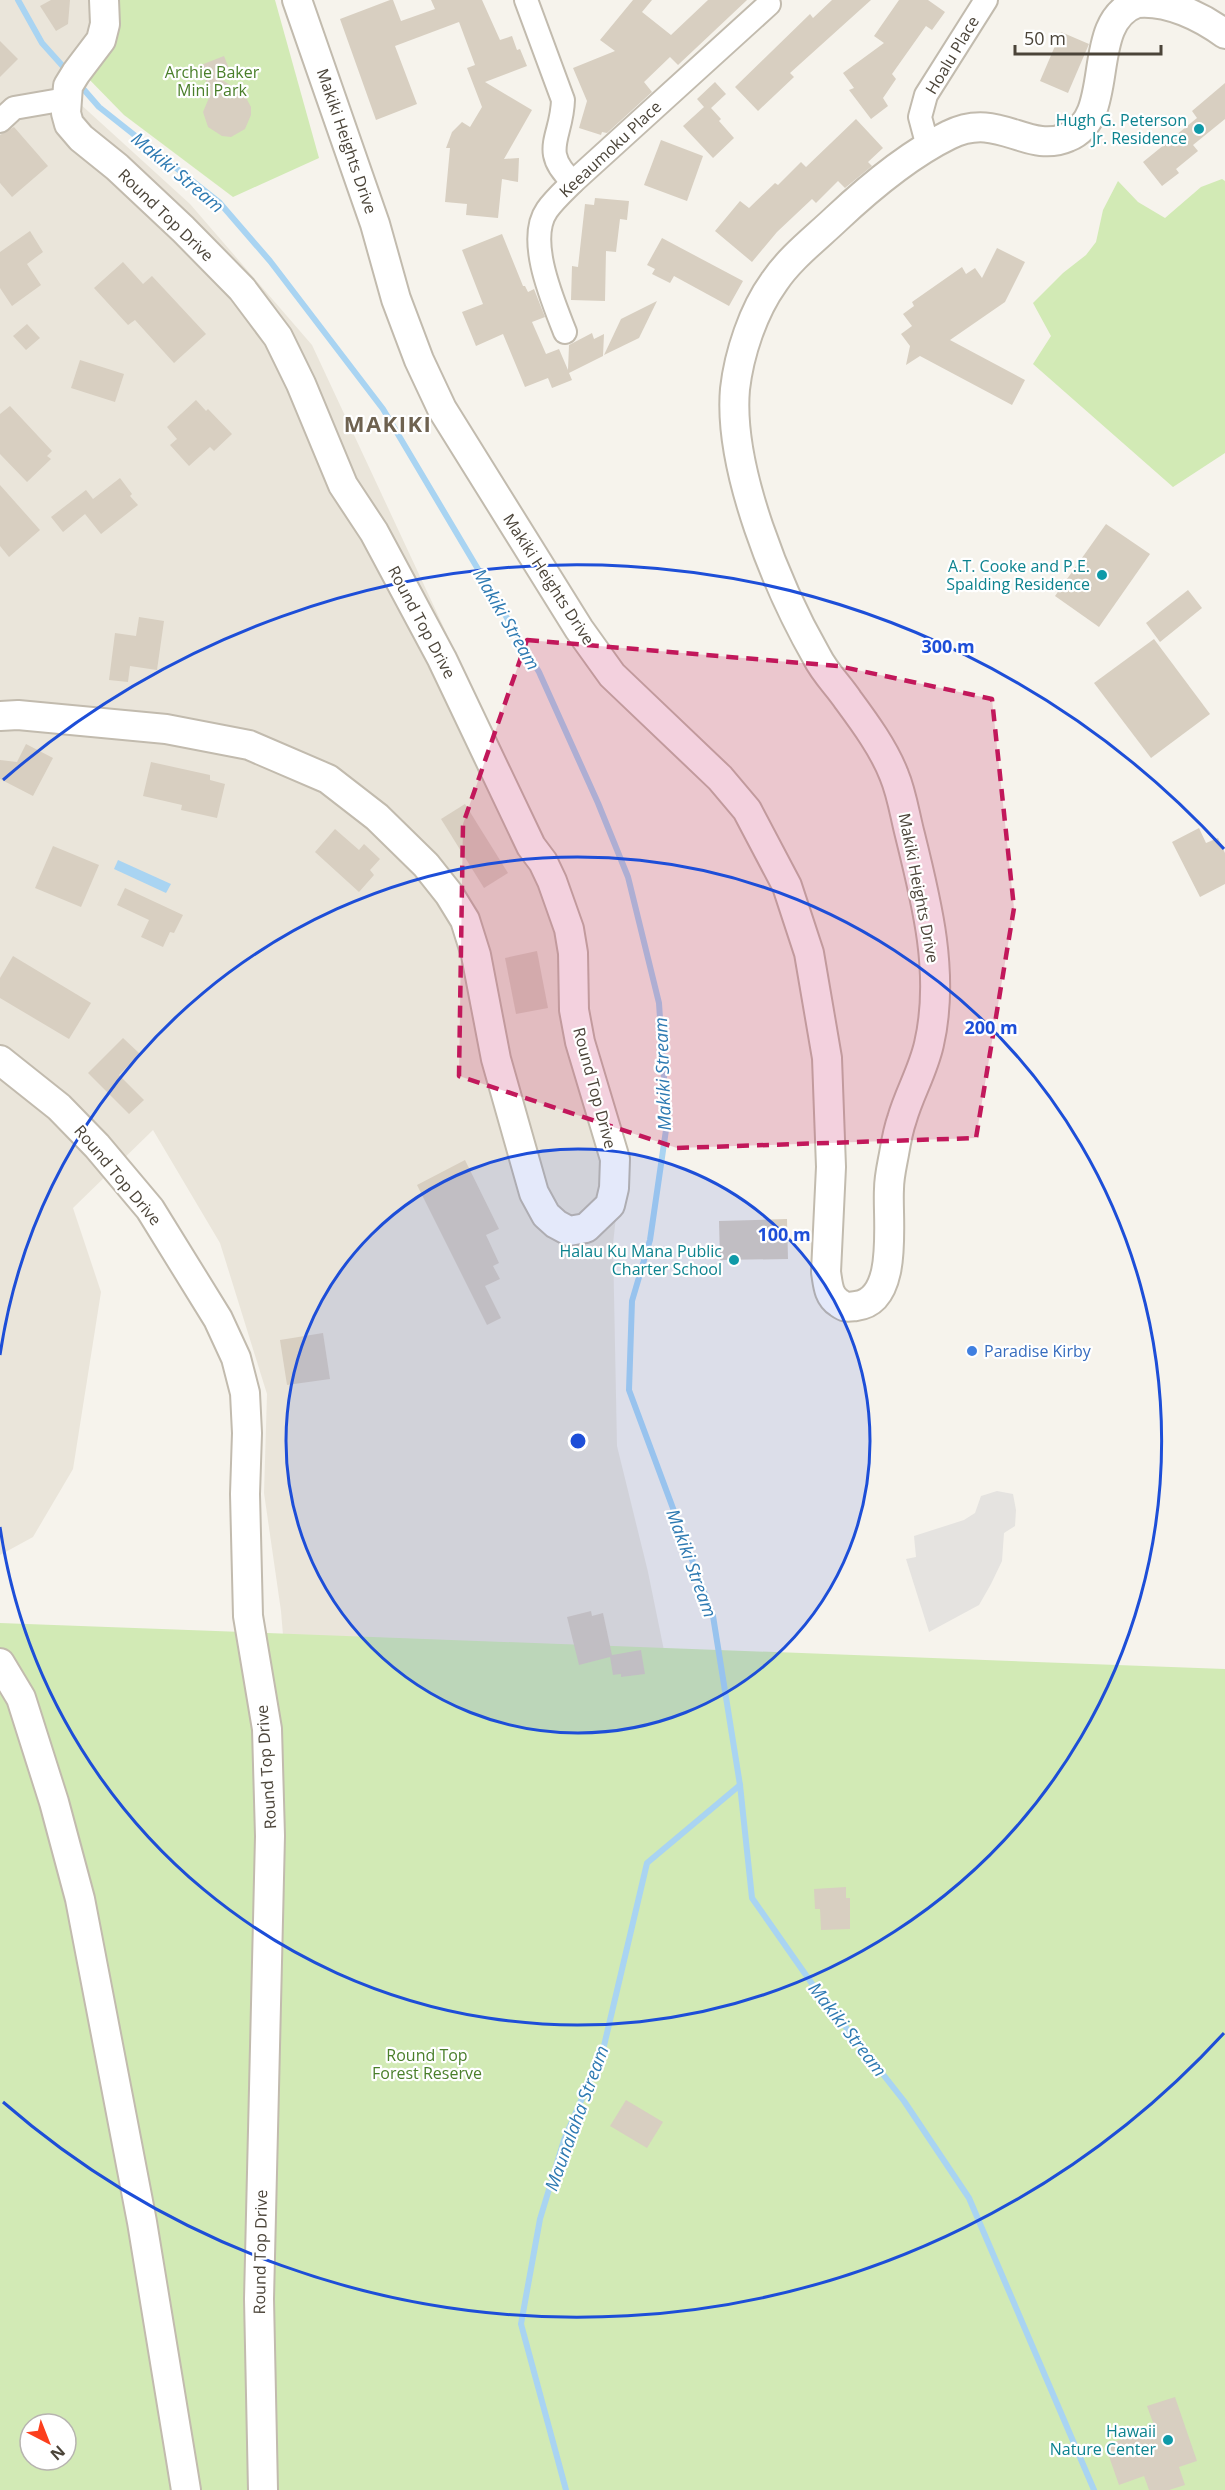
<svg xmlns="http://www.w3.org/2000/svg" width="1225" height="2490" viewBox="0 0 1225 2490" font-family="'Open Sans',sans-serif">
<rect width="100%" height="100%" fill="#f6f3ec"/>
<!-- residential -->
<polygon fill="#eae5da" points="0,0 111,0 82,72 78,102 190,204 312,345 508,765 555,871 577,952 620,1180 613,1244 617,1446 648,1572 689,1773 291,1732 281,1611 264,1493 267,1394 220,1243 153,1130 73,1208 101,1292 73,1469 33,1537 0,1555"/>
<!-- green -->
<g fill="#d2eab5" fill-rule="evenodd">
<polygon points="111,0 275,0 319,158 233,197 124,115 82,72"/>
<polygon points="1222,179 1225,181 1225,453 1173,487 1033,364 1051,336 1033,303 1063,273 1086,255 1096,242 1103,210 1118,181 1138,202 1165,218 1201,187"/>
<path d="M0,1623L1225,1669V2490H0ZM30,2424H66V2460H30Z"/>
</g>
<!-- parking -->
<polygon fill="#e5e3e0" points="997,1491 1013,1494 1016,1510 1015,1526 1004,1533 1002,1561 991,1584 979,1605 929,1632 906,1559 916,1557 914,1536 964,1520 975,1513 981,1496"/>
<!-- water -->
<polygon fill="#a9d4f2" points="118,860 171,884 166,893 114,869"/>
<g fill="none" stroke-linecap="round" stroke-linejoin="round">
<!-- stream -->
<g stroke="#a9d4f2" stroke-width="6">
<polyline points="18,0 42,43 68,72"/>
<polyline points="79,84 99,107 219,202 270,261 383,409 539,672 598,803 628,877 659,1003 667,1123 650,1240 632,1301 629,1390 713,1616 740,1785 752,1898 815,1988 904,2101 969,2198 1094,2490"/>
<polyline points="566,2490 521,2324 540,2219 564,2140 603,2050 647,1863 740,1785"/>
</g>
</g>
<!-- building -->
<g fill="#d8cfc1">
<polygon points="51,0 70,0 68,24 56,31 40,6"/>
<polygon points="390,0 393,0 401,21 435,9 431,0 482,0 500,40 512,36 517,50 520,49 527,66 485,82 532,110 504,159 519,158 518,182 502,179 498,218 466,215 467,204 445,202 450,148 446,148 452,132 462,122 470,127 482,107 467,68 475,65 459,22 395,46 417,104 376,120 340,19"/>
<polygon points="633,0 652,0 642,12 671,35 708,0 747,0 678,65 670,57 644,82 652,92 607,133 602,132 601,135 579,128 587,101 573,68 615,51 600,40"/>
<polygon points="832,0 871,0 790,73 794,77 758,111 735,87 810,14 813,18"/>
<polygon points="899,0 928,0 945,12 932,30 926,26 892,74 896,79 883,98 888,106 871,119 849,90 854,88 843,73 884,43 874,36"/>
<polygon points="1061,32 1089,44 1068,93 1040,81"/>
<polygon points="0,41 18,59 0,77"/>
<polygon points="224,56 230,71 216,76 244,94 251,107 251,115 245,129 231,137 222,136 208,127 203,112 211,93 199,64 201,65"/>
<polygon points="715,82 726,94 711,108 721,119 719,121 734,138 713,158 683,126 704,107 697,99"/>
<polygon points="1225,83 1225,119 1193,145 1198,151 1176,169 1179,173 1162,186 1143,162 1197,118 1192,111"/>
<polygon points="856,119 883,148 868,162 872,166 845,188 838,181 816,203 812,199 777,232 752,262 715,231 740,201 749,208 775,183 778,185 801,162 806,167"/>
<polygon points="14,127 48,166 12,197 0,183 0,135"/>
<polygon points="661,140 703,156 687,201 644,185"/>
<polygon points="595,198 629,201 627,220 620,219 616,252 606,251 605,301 571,300 572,266 578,267 585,204 594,205"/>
<polygon points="30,231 43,252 27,264 41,285 12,306 0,288 0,252"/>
<polygon points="502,234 523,286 525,286 528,292 534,289 545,317 532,322 546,354 559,349 568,370 569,345 592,333 594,339 604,334 603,356 569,373 572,380 552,388 548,378 525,387 503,334 476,346 462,312 483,304 462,250"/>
<polygon points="662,238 743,281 729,306 674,276 670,283 652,274 655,269 647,265"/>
<polygon points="997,248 1025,262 1005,302 950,340 1025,380 1012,405 920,356 906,365 910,346 901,334 912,326 903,314 914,306 912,302 962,267 966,274 975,268 982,278"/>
<polygon points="123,262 143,284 152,276 206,334 174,363 135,320 128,325 94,288"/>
<polygon points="657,301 639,338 604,355 621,319"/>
<polygon points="27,324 40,338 26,350 13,336"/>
<polygon points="80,360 124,374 115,402 71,388"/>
<polygon points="196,400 206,411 208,409 232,434 214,451 210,447 189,466 170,445 177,439 167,427"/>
<polygon points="10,406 52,451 47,456 51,459 27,482 0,454 0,414"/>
<polygon points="120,478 132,494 130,496 138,505 101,534 85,514 63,532 51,517 86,490 93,499"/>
<polygon points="0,485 40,530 9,557 0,546"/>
<polygon points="1106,524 1150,554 1099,627 1055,596"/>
<polygon points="1188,590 1202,608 1160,642 1146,623"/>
<polygon points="139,617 164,621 157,670 130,666 128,682 109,680 115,633 136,636"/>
<polygon points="1154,639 1210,714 1151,758 1094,683"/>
<polygon points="26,744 53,758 33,796 0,779 0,760 17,762"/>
<polygon points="151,762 210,775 210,780 225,784 217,818 181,810 182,805 143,796"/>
<polygon points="465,804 508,873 484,888 441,819"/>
<polygon points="1199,828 1206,843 1218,838 1225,853 1225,884 1200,897 1172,842"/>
<polygon points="335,829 359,850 364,844 380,859 370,870 374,875 359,892 315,852"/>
<polygon points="53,846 99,865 81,907 35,888"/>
<polygon points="125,888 183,915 174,933 170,932 163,947 141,937 149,920 117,905"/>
<polygon points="537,951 548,1008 516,1014 505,958"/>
<polygon points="13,956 91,1003 69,1039 0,998 0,978"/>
<polygon points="123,1038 140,1054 119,1075 144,1100 129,1114 88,1073"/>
<polygon points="465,1160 499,1229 486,1235 499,1263 493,1266 500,1279 485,1286 501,1318 487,1325 417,1185"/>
<polygon points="787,1219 788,1259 720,1260 719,1221"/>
<polygon points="323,1333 330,1379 287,1385 280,1340"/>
<polygon points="591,1611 592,1616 603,1613 612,1655 641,1650 645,1674 621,1677 621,1674 613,1675 610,1657 579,1665 567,1617"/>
<polygon points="846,1887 846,1898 850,1898 850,1929 821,1930 820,1909 815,1909 814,1889"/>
<polygon points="626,2100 663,2122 647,2148 610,2126"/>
<polygon points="1175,2397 1197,2461 1179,2467 1185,2485 1169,2490 1149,2490 1144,2476 1119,2485 1105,2445 1155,2428 1147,2406"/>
</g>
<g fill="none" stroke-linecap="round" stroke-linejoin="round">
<defs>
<g id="minor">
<path d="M526,0L563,100C562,138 539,151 573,182"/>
<polyline points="0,121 14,108 66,99"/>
<polyline points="928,147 920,117 926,95 986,0"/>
<path d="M565,332C553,301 526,240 547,210C554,200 564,191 573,182L769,4"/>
</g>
<g id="tertiary">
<path d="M297,0L375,224L396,299L419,360L442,409L579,629L612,675L720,778L747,810L787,886L809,953L827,1058L831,1167L826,1272C828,1284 828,1296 839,1303C846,1308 847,1307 856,1306C900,1301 887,1219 889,1189C889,1177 892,1165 894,1154C896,1142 898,1130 902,1119C909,1094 923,1071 929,1044C945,975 927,903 910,835C905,816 902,794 894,775C884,749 865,723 848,700C838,685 825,673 817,657C778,589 728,469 735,389C739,354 753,311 774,282C790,258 815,239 836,219C869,188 908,155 949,135C999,110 1027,155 1068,137C1118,117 1083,22 1137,3C1168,0 1202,17 1225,34"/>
<polyline points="0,716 18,715 166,729 249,745 328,779 377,817 426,865 449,894 465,920 476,955 496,1059 534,1193 546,1215 556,1224 569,1231 586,1228 610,1205 614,1188 615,1159 580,1042 574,1010 573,953 569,929 552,881 543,862 531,846 442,659 374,532 343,485 301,384 278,337 242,289 183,229 117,167 81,138 69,124 66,113 68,86 76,73 101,40 105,24 104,0"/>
<polyline points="0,1060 59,1107 97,1146 150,1209 218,1319 236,1358 245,1393 247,1433 245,1494 248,1616 267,1729 270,1836 259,2299 263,2490"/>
<polyline points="0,1663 21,1698 54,1802 80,1899 142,2222 186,2490"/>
</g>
</defs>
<!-- minor casing -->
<use href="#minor" stroke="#c2bbae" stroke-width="26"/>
<!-- tertiary casing -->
<use href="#tertiary" stroke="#c2bbae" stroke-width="32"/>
<!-- minor -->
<use href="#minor" stroke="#fff" stroke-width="22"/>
<!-- tertiary -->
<use href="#tertiary" stroke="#fff" stroke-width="28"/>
</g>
<!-- marked area -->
<path fill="#c2185b" fill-opacity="0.2" stroke="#c2185b" stroke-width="4.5" stroke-dasharray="12 8" stroke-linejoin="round" d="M527,640L838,666L992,699L1014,908L976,1138L677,1148L459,1076L463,824Z"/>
<!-- distance rings -->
<circle cx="578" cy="1441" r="292" fill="#1d4ed8" fill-opacity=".12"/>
<g fill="none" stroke="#1d4ed8" stroke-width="3">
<circle cx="578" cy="1441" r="292"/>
<path d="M0 1355A584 584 0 1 1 0 1527"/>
<path d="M1224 2033A876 876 0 0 1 3 2102M3 780A876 876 0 0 1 1224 849"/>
</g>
<!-- markers -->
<g fill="#0f9aa8" stroke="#fff" stroke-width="2">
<circle cx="1199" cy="129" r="6"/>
<circle cx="1102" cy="575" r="6"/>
<circle cx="734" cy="1260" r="6"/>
<circle cx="1168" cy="2440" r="6"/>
</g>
<circle fill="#3f7fe0" stroke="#fff" stroke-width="2" cx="972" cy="1351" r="6"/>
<g text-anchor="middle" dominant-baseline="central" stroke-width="4.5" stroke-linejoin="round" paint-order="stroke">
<!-- street labels -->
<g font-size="16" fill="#4b4439" stroke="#fff">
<text transform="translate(952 55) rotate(-59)">Hoalu Place</text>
<text transform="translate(347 141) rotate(71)">Makiki Heights Drive</text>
<text transform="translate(610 149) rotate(-43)">Keeaumoku Place</text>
<text transform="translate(166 215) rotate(44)">Round Top Drive</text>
<text transform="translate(549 579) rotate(57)">Makiki Heights Drive</text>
<text transform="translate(422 622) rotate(62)">Round Top Drive</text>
<text transform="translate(919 888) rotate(79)">Makiki Heights Drive</text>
<text transform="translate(595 1088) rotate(75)">Round Top Drive</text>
<text transform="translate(118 1175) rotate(50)">Round Top Drive</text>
<text transform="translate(266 1767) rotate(-94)">Round Top Drive</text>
<text transform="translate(260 2252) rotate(-89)">Round Top Drive</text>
</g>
<!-- park labels -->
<g font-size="16" fill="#4a7f2a" stroke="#fff">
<text x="212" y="72">Archie Baker<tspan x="212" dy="18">Mini Park</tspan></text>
<text x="427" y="2055">Round Top<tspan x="427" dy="18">Forest Reserve</tspan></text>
</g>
<!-- culture labels -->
<g font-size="16" fill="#0d838f" stroke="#fff" text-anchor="end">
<text x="1187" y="120">Hugh G. Peterson<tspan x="1187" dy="18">Jr. Residence</tspan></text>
<text x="1090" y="566">A.T. Cooke and P.E.<tspan x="1090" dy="18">Spalding Residence</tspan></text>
<text x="722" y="1251">Halau Ku Mana Public<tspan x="722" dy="18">Charter School</tspan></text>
<text x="1156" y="2431">Hawaii<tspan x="1156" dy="18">Nature Center</tspan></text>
</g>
<!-- shop labels -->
<g font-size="16" fill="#366cbe" stroke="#fff" text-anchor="start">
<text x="984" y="1351">Paradise Kirby</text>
</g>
<!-- water labels -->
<g font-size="18" font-style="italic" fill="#2e7ab2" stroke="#fff">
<text transform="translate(178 172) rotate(40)">Makiki Stream</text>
<text transform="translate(507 619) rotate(60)">Makiki Stream</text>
<text transform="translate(662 1074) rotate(-92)">Makiki Stream</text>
<text transform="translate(692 1563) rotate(70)">Makiki Stream</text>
<text transform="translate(848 2029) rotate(52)">Makiki Stream</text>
<text transform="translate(576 2118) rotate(-70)">Maunalaha Stream</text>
</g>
<!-- district labels -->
<g font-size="22" font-weight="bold" letter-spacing="1.5" fill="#6e6250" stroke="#fff">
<text x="388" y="423">MAKIKI</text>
</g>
</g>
<circle cx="578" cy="1441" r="9" fill="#1d4ed8" stroke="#fff" stroke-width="3"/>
<g font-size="18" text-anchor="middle" font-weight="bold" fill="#1d4ed8" stroke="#fff" stroke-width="4.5" stroke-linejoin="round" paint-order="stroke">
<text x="948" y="653">300 m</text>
<text x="991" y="1034">200 m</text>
<text x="784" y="1241">100 m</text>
</g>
<!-- north arrow -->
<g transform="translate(48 2442) rotate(138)"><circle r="28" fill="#ffffff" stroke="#b7b4b0" stroke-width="1.5"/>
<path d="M0-4.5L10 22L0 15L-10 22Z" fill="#fc3f1d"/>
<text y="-9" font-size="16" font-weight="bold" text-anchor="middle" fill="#4b4439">N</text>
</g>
<!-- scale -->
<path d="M1015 45v9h146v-9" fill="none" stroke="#4b4439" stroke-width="3"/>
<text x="1024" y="45" font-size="18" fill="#4b4439" stroke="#ffffff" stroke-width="4.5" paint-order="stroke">50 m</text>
</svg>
